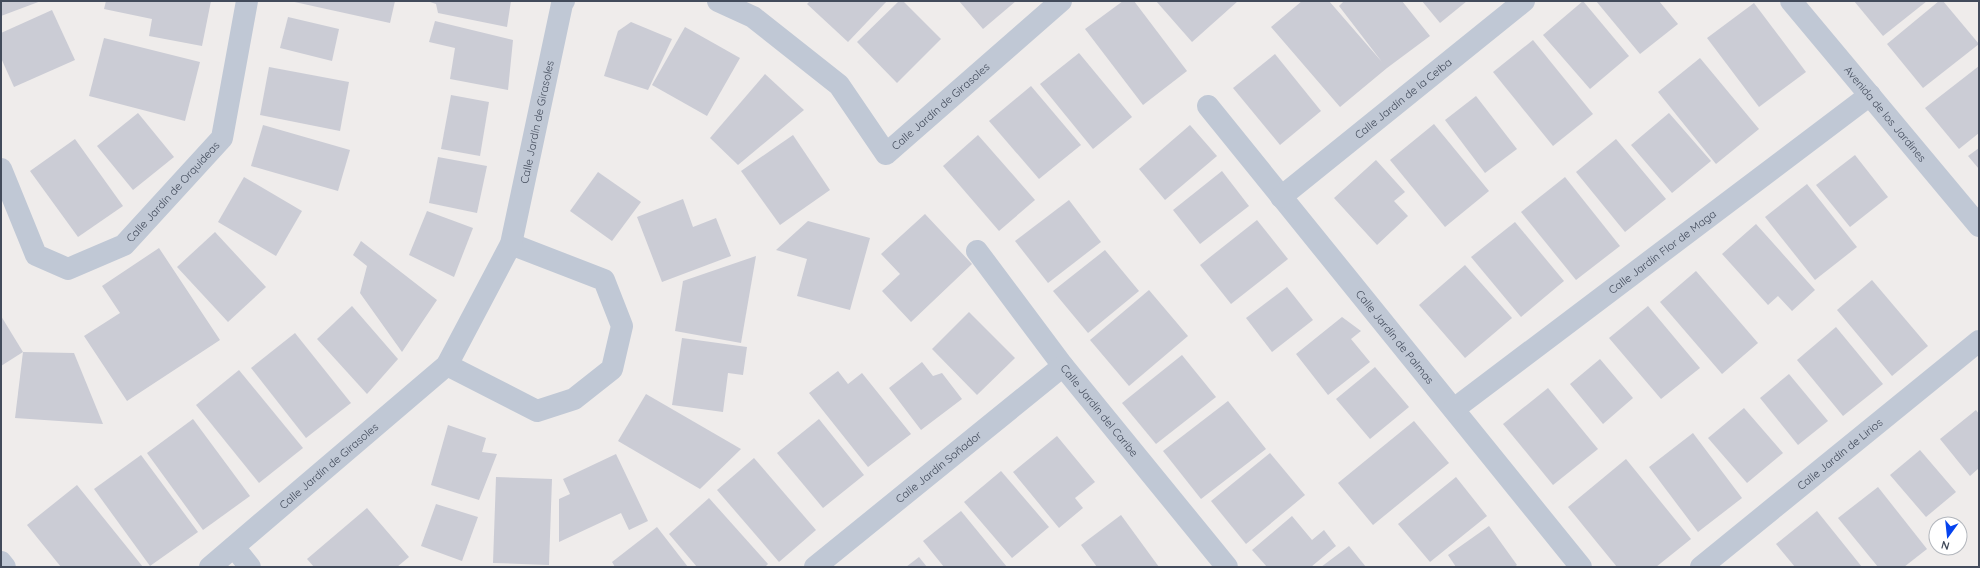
<svg xmlns="http://www.w3.org/2000/svg" width="1980" height="568" viewBox="0 0 1980 568" font-family="Quicksand,sans-serif">
<rect width="100%" height="100%" fill="#efeceb"/>
<!-- building -->
<g fill="#cbccd5">
<polygon points="1,1 41,1 1,16"/>
<polygon points="106,1 211,1 202,46 149,36 152,19 104,9"/>
<polygon points="290,1 395,1 390,23"/>
<polygon points="427,1 511,1 507,27 438,13 436,4"/>
<polygon points="810,1 887,1 848,42 807,4"/>
<polygon points="899,1 903,1 941,39 897,83 857,42"/>
<polygon points="959,1 1016,1 983,29"/>
<polygon points="1123,1 1134,1 1187,71 1143,105 1085,29"/>
<polygon points="1156,1 1238,1 1192,42"/>
<polygon points="1302,1 1329,1 1382,62 1339,6 1344,1 1402,1 1430,36 1387,68 1340,107 1271,27"/>
<polygon points="1422,1 1467,1 1440,23"/>
<polygon points="1583,1 1629,56 1590,89 1543,35"/>
<polygon points="1596,1 1659,1 1678,24 1640,54"/>
<polygon points="1854,1 1927,1 1883,36"/>
<polygon points="1939,1 1943,1 1979,44 1923,88 1887,44"/>
<polygon points="1754,3 1806,72 1759,107 1707,38"/>
<polygon points="52,10 75,60 14,87 1,58 1,33"/>
<polygon points="288,17 339,29 332,61 280,48"/>
<polygon points="435,21 513,40 508,90 450,79 455,48 429,42"/>
<polygon points="631,22 672,39 648,90 604,76 618,31"/>
<polygon points="685,27 740,58 707,116 652,85"/>
<polygon points="104,38 200,62 185,121 89,96"/>
<polygon points="1533,40 1593,114 1553,146 1493,72"/>
<polygon points="1079,53 1132,117 1093,149 1040,84"/>
<polygon points="1275,54 1321,111 1280,145 1233,88"/>
<polygon points="1700,58 1759,129 1716,164 1658,92"/>
<polygon points="1979,66 1979,133 1959,149 1925,108"/>
<polygon points="269,67 349,82 340,131 260,115"/>
<polygon points="765,74 804,110 738,165 710,138"/>
<polygon points="1031,86 1081,145 1039,179 989,121"/>
<polygon points="451,95 489,102 480,156 441,149"/>
<polygon points="1476,96 1517,149 1485,173 1445,120"/>
<polygon points="138,113 174,157 133,190 97,146"/>
<polygon points="1669,113 1711,161 1672,193 1631,145"/>
<polygon points="1434,124 1489,191 1445,227 1390,160"/>
<polygon points="263,125 350,150 338,191 251,166"/>
<polygon points="1190,125 1217,156 1165,200 1139,169"/>
<polygon points="793,135 830,190 780,225 741,171"/>
<polygon points="978,135 1035,200 999,231 943,166"/>
<polygon points="75,139 123,206 78,237 30,171"/>
<polygon points="1616,139 1666,199 1625,232 1576,172"/>
<polygon points="1979,148 1979,169 1968,156"/>
<polygon points="1855,155 1888,197 1850,227 1816,185"/>
<polygon points="438,157 487,166 477,213 429,203"/>
<polygon points="1376,160 1405,192 1394,201 1408,216 1377,245 1334,198"/>
<polygon points="1222,171 1249,206 1200,244 1173,210"/>
<polygon points="598,172 641,202 612,241 570,211"/>
<polygon points="244,177 302,211 276,256 218,222"/>
<polygon points="1565,177 1620,246 1576,280 1521,212"/>
<polygon points="1807,184 1857,247 1815,280 1765,217"/>
<polygon points="683,199 693,227 716,218 731,256 662,282 637,217"/>
<polygon points="1069,200 1101,242 1048,283 1015,241"/>
<polygon points="427,211 473,228 454,277 409,255"/>
<polygon points="925,214 972,264 911,322 882,291 900,274 881,254"/>
<polygon points="1257,220 1288,259 1231,304 1200,265"/>
<polygon points="808,221 870,238 850,310 797,296 807,259 776,250"/>
<polygon points="1515,222 1564,281 1521,317 1471,257"/>
<polygon points="1756,224 1815,290 1792,311 1778,296 1768,305 1722,254"/>
<polygon points="215,232 266,287 228,322 177,267"/>
<polygon points="361,241 437,300 402,352 360,293 367,266 353,255"/>
<polygon points="159,248 220,340 127,401 84,336 120,313 102,286"/>
<polygon points="1105,250 1139,291 1088,333 1053,291"/>
<polygon points="756,256 741,343 675,331 683,281"/>
<polygon points="1465,265 1512,318 1465,358 1419,305"/>
<polygon points="1696,271 1758,343 1722,374 1660,302"/>
<polygon points="1872,280 1928,346 1892,376 1837,310"/>
<polygon points="1287,287 1313,320 1272,352 1246,318"/>
<polygon points="1149,290 1188,336 1129,386 1090,340"/>
<polygon points="352,306 398,359 367,394 317,339"/>
<polygon points="1648,306 1700,368 1661,399 1609,338"/>
<polygon points="969,312 1015,358 977,395 932,349"/>
<polygon points="1,316 23,352 1,366"/>
<polygon points="1342,317 1361,331 1351,339 1370,362 1328,395 1296,354"/>
<polygon points="1836,327 1883,384 1843,416 1797,360"/>
<polygon points="295,333 351,403 306,438 251,368"/>
<polygon points="682,338 747,347 743,375 728,373 723,412 672,405"/>
<polygon points="23,352 74,353 103,424 15,418"/>
<polygon points="1182,355 1216,397 1156,444 1122,403"/>
<polygon points="1600,359 1633,398 1603,424 1570,384"/>
<polygon points="922,362 933,376 942,373 962,399 921,430 889,388"/>
<polygon points="1375,367 1409,407 1370,439 1336,399"/>
<polygon points="239,370 303,448 259,483 196,405"/>
<polygon points="838,371 848,384 862,373 911,434 868,467 809,393"/>
<polygon points="1789,374 1828,421 1798,445 1760,398"/>
<polygon points="1548,388 1598,449 1553,485 1503,424"/>
<polygon points="646,394 741,449 700,489 618,441"/>
<polygon points="1228,401 1266,449 1201,499 1163,451"/>
<polygon points="1744,408 1783,453 1747,483 1708,438"/>
<polygon points="1976,410 1979,414 1979,468 1970,476 1940,439"/>
<polygon points="193,419 250,496 203,530 147,453"/>
<polygon points="819,419 864,475 823,508 777,453"/>
<polygon points="1414,421 1449,463 1373,525 1338,483"/>
<polygon points="448,425 486,438 482,452 497,454 479,500 431,485"/>
<polygon points="1693,433 1742,498 1698,532 1649,467"/>
<polygon points="1057,436 1095,482 1075,498 1083,508 1059,528 1013,472"/>
<polygon points="1920,450 1956,492 1926,517 1890,475"/>
<polygon points="1270,453 1305,495 1246,544 1211,501"/>
<polygon points="616,454 648,521 629,530 621,513 559,542 559,499 570,494 563,479"/>
<polygon points="141,455 198,532 150,566 94,489"/>
<polygon points="754,458 816,530 779,562 717,490"/>
<polygon points="1626,459 1691,539 1656,567 1617,567 1568,507"/>
<polygon points="1001,471 1049,527 1012,558 964,502"/>
<polygon points="496,477 552,479 549,565 493,563"/>
<polygon points="1456,477 1487,516 1430,562 1398,524"/>
<polygon points="77,485 143,567 61,567 27,525"/>
<polygon points="1878,487 1927,549 1904,567 1878,567 1838,518"/>
<polygon points="709,498 768,564 765,567 697,567 669,534"/>
<polygon points="436,504 478,517 462,561 421,546"/>
<polygon points="367,508 409,557 397,567 314,567 307,559"/>
<polygon points="961,511 1007,567 944,567 923,541"/>
<polygon points="1817,511 1862,567 1795,567 1776,544"/>
<polygon points="1121,515 1159,567 1097,567 1081,545"/>
<polygon points="1292,516 1312,540 1324,530 1336,546 1311,567 1267,567 1252,550"/>
<polygon points="1489,526 1517,565 1514,567 1456,567 1448,555"/>
<polygon points="657,527 688,567 615,567 612,562"/>
<polygon points="1349,546 1366,567 1321,567"/>
<polygon points="919,557 927,567 906,567"/>
</g>
<g fill="none" stroke-linecap="round" stroke-linejoin="round">
<!-- minor -->
<g stroke="#c0c8d5" stroke-width="22">
<path id="s1" d="M718,1L753,17L839,85L886,154L1061,1"/>
<path id="s2" d="M1791,1L1979,226"/>
<path id="s3" d="M1208,106L1581,567"/>
<path id="s4" d="M1,169L36,255L68,269L124,245L222,138L247,1"/>
<path id="s5" d="M1281,197L1524,1"/>
<path id="s6" d="M977,251L1063,366L1227,567"/>
<polyline points="447,365 537,411 574,399 612,369 622,326 604,280 511,244"/>
<path id="s7" d="M1454,409L1870,95"/>
<polyline points="234,547 250,567"/>
<polyline points="1,562 5,567"/>
<path id="s8" d="M210,567L447,365L511,244L562,4L564,1"/>
<path id="s9" d="M815,567L1063,366"/>
<path id="s10" d="M1701,567L1979,341"/>
</g>
</g>
<g text-anchor="middle" dominant-baseline="central" stroke-width="3" stroke-linejoin="round" paint-order="stroke">
<!-- street labels -->
<g font-size="11" fill="#424b5b" stroke="#fff">
<text stroke="none"><textPath href="#s5" startOffset="157">Calle Jardín de la Ceiba</textPath></text>
<text stroke="none"><textPath href="#s1" startOffset="304">Calle Jardín de Girasoles</textPath></text>
<text stroke="none"><textPath href="#s2" startOffset="147">Avenida de los Jardines</textPath></text>
<text stroke="none"><textPath href="#s8" startOffset="573">Calle Jardín de Girasoles</textPath></text>
<text stroke="none"><textPath href="#s4" startOffset="261">Calle Jardín de Orquídeas</textPath></text>
<text stroke="none"><textPath href="#s7" startOffset="261">Calle Jardín Flor de Maga</textPath></text>
<text stroke="none"><textPath href="#s3" startOffset="297">Calle Jardín de Palmas</textPath></text>
<text stroke="none"><textPath href="#s6" startOffset="201">Calle Jardín del Caribe</textPath></text>
<text stroke="none"><textPath href="#s10" startOffset="179">Calle Jardín de Lirios</textPath></text>
<text stroke="none"><textPath href="#s8" startOffset="156">Calle Jardín de Girasoles</textPath></text>
<text stroke="none"><textPath href="#s9" startOffset="159">Calle Jardín Soñador</textPath></text>
</g>
</g>
<!-- border -->
<rect width="1980" height="568" fill="none" stroke="#424b5b" stroke-width="4"/>
<!-- north arrow -->
<g transform="translate(1948 536) rotate(195)"><circle r="19" fill="#ffffff" stroke="#b3b7bd"/>
<path d="M0-3L7 15L0 10L-7 15Z" fill="#0543ef"/>
<text y="-6" font-size="11" font-weight="bold" text-anchor="middle" fill="#424b5b">N</text>
</g>
</svg>
